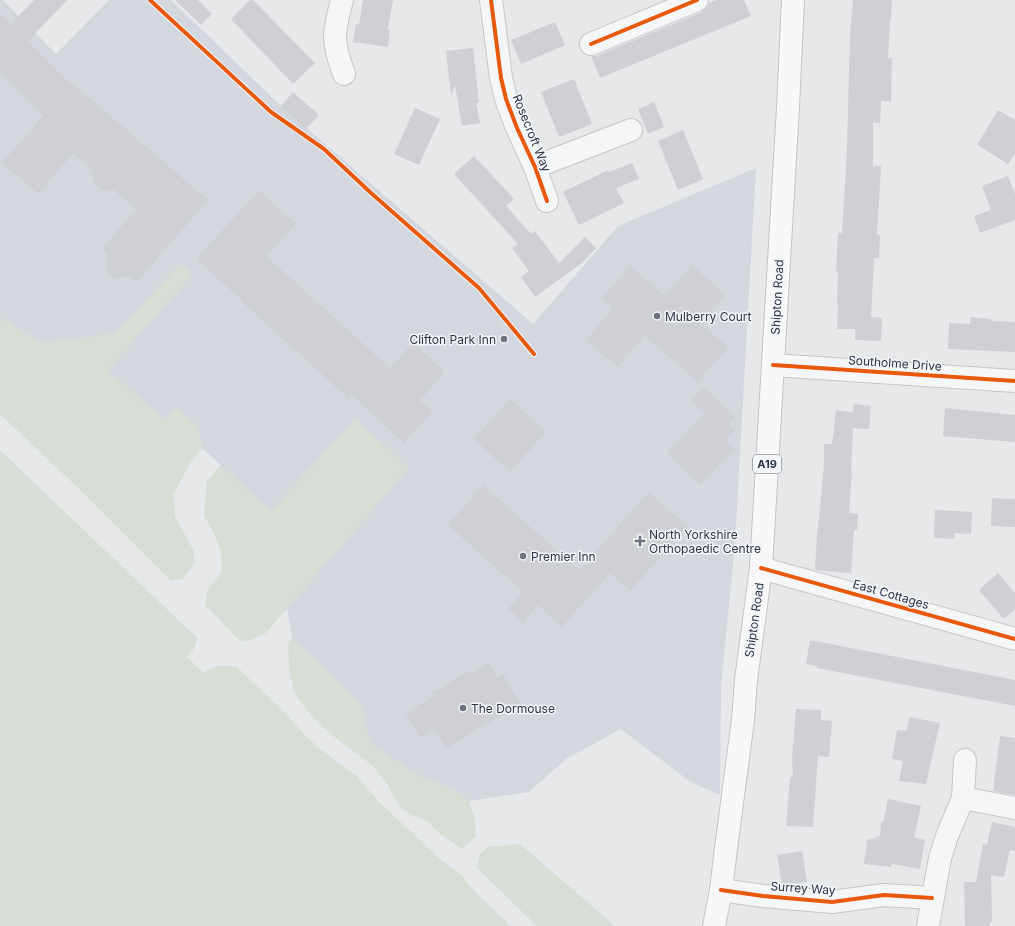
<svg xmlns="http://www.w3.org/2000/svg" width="1015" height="926" viewBox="0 0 1015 926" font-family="Inter,sans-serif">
<rect width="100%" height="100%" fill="#e6e8ea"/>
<!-- built -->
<polygon fill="#d4d7dd" points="0,0 3,0 56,54 109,0 171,0 281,106 533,324 618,226 756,168 735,543 721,686 720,795 689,781 621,729 566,759 529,792 469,801 455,790 422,777 373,746 364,724 362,704 292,638 279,555 221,465 202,448 0,317"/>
<!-- green -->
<g fill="#d6ded6">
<polygon points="181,263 193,274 108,370 164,419 176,406 199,427 202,448 191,462 173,494 175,517 193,549 195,563 183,579 171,581 77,487 0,414 0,317 40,343 114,333"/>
<polygon points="355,418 409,468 266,633 248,641 239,640 205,605 208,589 222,572 221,553 214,533 204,516 207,481 221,465 271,511"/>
<polygon points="0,450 197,638 195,647 187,657 204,673 216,666 236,666 287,715 303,733 319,748 357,776 376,799 440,859 459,873 478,895 511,926 0,926"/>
<polygon points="292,638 362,704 364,724 373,746 422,777 455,790 469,801 474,815 476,836 462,849 440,834 427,821 410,814 401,807 394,797 388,785 372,765 332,735 314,718 298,699 294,691 289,668 288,643"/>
<polygon points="520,844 615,926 537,926 477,868 480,855 487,847"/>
</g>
<!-- building -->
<g fill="#ced0d3">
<polygon points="34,0 67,0 28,41 70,83 71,82 208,200 137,282 131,277 112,278 107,273 107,253 102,249 136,209 114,190 102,191 93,182 92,170 73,153 38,194 2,163 43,116 0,72 0,13 11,24"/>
<polygon points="175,0 198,0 212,14 201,25"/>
<polygon points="250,0 253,0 315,63 293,84 231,19"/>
<polygon points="363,0 393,0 388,29 390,30 388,47 353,42 356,24 359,25"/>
<polygon points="717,0 744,0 751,16 600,78 591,56 596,56 702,12 707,8 709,3"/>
<polygon points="853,0 892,0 891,21 890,21 888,58 892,58 891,102 881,101 880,123 873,122 873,166 881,166 877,235 880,235 879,258 874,258 871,317 882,318 881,341 855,340 855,329 837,329 838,304 837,304 838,272 836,272 838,233 842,233 847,149 850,33"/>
<polygon points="555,22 565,45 521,64 511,40"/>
<polygon points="473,48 479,103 476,103 480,123 462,126 455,85 451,96 446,51"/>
<polygon points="574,79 592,124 559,137 541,92"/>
<polygon points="293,92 319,115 306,129 281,106"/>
<polygon points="654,102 664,127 648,134 638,109"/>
<polygon points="415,108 440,119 419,165 394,154"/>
<polygon points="998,110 1015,120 1015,153 1008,164 977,145"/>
<polygon points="683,130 703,179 678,190 658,141"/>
<polygon points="474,156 514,199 506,206 531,234 535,231 559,263 585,237 596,248 582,263 535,297 521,277 529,271 512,248 518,244 454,174"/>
<polygon points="632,163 639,179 616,188 624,203 579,225 563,192 608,170 609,172"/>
<polygon points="1008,176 1015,194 1015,220 980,233 974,216 991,210 982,186"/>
<polygon points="259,190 296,224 266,256 390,368 413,343 445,372 420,400 433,411 404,443 352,395 349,399 241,301 242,300 196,259"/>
<polygon points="692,265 726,295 701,324 728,347 698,382 645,336 617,367 586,340 613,308 602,298 630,266 665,296"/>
<polygon points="970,317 991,319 991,321 1015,322 1015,352 948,349 949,323 970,324"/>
<polygon points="703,386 735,416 728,424 735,430 725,440 734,449 700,485 667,453 705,413 690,400"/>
<polygon points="510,399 546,432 510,472 474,439"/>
<polygon points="854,404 871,406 869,429 853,428 851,470 852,471 849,513 858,514 857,530 854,530 851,573 815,570 817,535 820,510 824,464 824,444 832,444 836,410 853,412"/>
<polygon points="945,408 1015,415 1015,442 943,436"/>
<polygon points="483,485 579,570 649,492 688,527 630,591 610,573 562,627 538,605 523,622 508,609 523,592 448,525"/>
<polygon points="992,498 1015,499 1015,527 991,526"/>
<polygon points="935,510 972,512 971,534 954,533 954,539 934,538"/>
<polygon points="998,573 1015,593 1015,609 1004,619 979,590"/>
<polygon points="810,640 1015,680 1015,706 817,668 817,666 806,664"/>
<polygon points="489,663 497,678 503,674 520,704 446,748 434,729 420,738 406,713 435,695 433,692 470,671 471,673"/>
<polygon points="796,709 821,710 821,720 832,721 829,757 818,756 813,827 786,826 790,777 793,777 792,758"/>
<polygon points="909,717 940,723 926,784 899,781 903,761 892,759 897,730 907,731"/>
<polygon points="1000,736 1015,738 1015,795 993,791"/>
<polygon points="888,799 921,806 914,838 925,840 920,869 892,864 891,867 864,864 867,840 877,838 877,836 880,836 881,822 883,823"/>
<polygon points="992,822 1015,827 1015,851 1010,850 1004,877 991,875 992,922 990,922 990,926 965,926 964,882 976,882 983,844 987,845"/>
<polygon points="802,851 807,882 782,885 777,855"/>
</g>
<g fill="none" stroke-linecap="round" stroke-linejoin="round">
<defs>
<g id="street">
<path d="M342,0C333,34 332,41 344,74"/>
<polyline points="491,0 501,78 506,99 517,128 535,167 547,201"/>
<polyline points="591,44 697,0"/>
<polyline points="535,167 631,130"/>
<polyline points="773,365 1015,381"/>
<polyline points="761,568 1015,639"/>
<polyline points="963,798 1015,808"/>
<polyline points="721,890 763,896 832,902 884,895 932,898"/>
<polyline points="928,926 940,858 947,836 963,798 965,760"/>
</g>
<polyline id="primary" points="714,926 721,890 726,848 743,720 746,680 761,568 788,107 793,0"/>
</defs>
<!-- street casing -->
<use href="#street" stroke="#c4c6c8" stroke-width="24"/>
<!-- primary casing -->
<use href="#primary" stroke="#c2c5c8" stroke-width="24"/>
<!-- street -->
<use href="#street" stroke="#f5f6f7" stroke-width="22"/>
<!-- primary -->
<use href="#primary" stroke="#f8f8f8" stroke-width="22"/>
<defs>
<g id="cycleway">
<polyline points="150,0 271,112 324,149 371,193 479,288 534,354"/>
<polyline points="491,0 501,78 506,99 517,128 535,167 547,201"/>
<polyline points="591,44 697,0"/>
<polyline points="773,365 1015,381"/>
<polyline points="761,568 1015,639"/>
<polyline points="721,890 763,896 832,902 884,895 932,898"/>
</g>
</defs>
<!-- cycleway casing -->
<use href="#cycleway" stroke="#f4f6f9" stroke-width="6"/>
<!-- cycleway -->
<use href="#cycleway" stroke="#e8590c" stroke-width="4"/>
</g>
<!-- markers -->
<g fill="#6c737f" stroke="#f4f6f9" stroke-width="1.5">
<circle cx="657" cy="316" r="4"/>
<circle cx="504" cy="339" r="4"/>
<path d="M638 535h4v4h4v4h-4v4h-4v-4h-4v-4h4z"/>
<circle cx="523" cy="556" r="4"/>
<circle cx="463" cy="708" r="4"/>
</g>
<g text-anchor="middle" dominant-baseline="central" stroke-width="3" stroke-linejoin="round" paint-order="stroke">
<!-- shield labels -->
<rect fill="#f4f6f9" stroke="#676e7b" stroke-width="1" x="753" y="455" width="28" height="18" rx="3"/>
<g font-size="11" font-weight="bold" fill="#2b3445">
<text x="767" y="464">A19</text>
</g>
<!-- street labels -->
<g font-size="12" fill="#2b3445" stroke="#f4f6f9">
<text transform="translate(532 133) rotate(68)">Rosecroft Way</text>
<text transform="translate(777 297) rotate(-87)">Shipton Road</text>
<text transform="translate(895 363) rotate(4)">Southolme Drive</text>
<text transform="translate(891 594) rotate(16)">East Cottages</text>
<text transform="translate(754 620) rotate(-82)">Shipton Road</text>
<text transform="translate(803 888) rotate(4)">Surrey Way</text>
</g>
<!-- poi labels -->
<g font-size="12" fill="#2b3445" stroke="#f4f6f9" text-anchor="start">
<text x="665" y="316">Mulberry Court</text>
<text x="496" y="339" text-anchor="end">Clifton Park Inn</text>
<text x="649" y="534">North Yorkshire<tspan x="649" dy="14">Orthopaedic Centre</tspan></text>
<text x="531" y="556">Premier Inn</text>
<text x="471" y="708">The Dormouse</text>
</g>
</g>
</svg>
